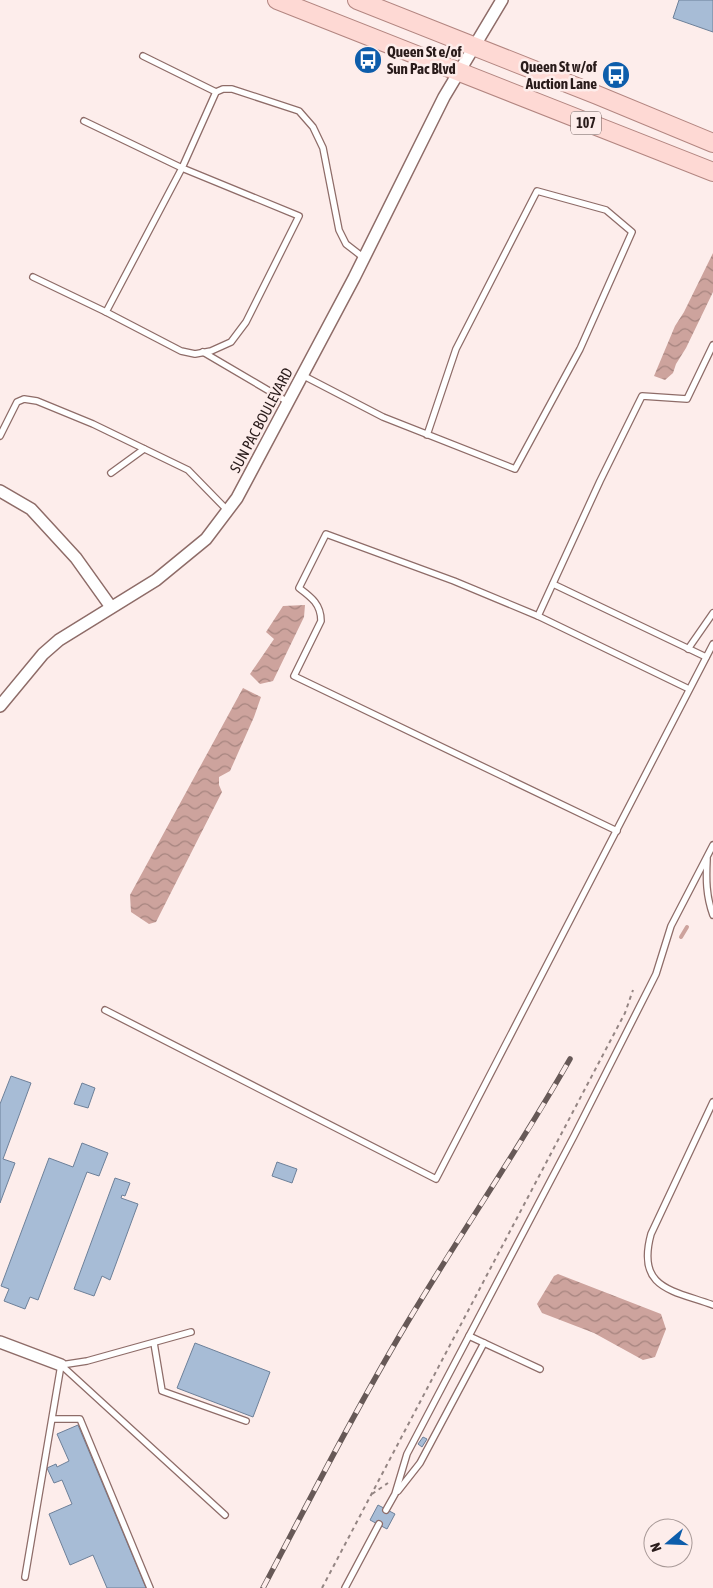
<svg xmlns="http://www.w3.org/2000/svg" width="713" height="1588" viewBox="0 0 713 1588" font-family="'Asap Condensed',sans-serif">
<defs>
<pattern id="water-waves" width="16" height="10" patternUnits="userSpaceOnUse" patternTransform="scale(1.25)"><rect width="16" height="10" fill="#cda39d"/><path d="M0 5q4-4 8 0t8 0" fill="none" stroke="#a6847f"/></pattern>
</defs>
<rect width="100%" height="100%" fill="#fdedeb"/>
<!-- water -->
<g fill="url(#water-waves)">
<polygon points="713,253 713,292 686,348 676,364 673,373 665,380 654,376 675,326 684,312"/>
<polygon points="305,605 304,617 273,681 260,684 250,674 274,639 266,632 283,606"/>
<polygon points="243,688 261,697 254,717 230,771 219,777 219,785 222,792 156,922 149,924 131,912 130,895"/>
<polygon points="558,1274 661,1314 666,1329 655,1357 643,1360 594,1333 542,1313 537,1304 554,1276"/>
</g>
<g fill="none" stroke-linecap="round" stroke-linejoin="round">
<!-- stream -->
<polyline stroke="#cda39d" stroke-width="4" points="681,937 687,927"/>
</g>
<!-- building -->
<g fill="#a7bcd6" stroke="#6d8099">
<polygon points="679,0 713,0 713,32 673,18"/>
<polygon points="11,1076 31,1083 3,1159 15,1163 0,1203 0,1104"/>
<polygon points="82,1083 95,1088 88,1108 74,1104"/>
<polygon points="82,1143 108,1153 99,1176 87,1172 38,1300 30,1297 25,1309 4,1301 9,1289 1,1286 49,1158 73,1167"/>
<polygon points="277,1162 297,1169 292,1183 272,1176"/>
<polygon points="115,1178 130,1183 125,1196 122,1195 121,1198 138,1204 110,1280 102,1276 94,1296 74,1289"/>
<polygon points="195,1343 270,1372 253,1417 177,1388"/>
<polygon points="78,1425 146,1588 107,1588 93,1555 70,1565 49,1514 72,1504 62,1480 54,1483 47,1468 56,1464 57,1467 69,1461 57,1434"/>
<polygon points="423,1437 427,1439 422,1447 418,1444"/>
<polygon points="378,1505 395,1514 387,1529 370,1520"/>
</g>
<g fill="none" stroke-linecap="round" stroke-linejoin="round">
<defs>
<g id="lane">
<polyline points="143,56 216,92"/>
<polyline points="84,121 182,168 299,216 246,322 231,342 211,351 195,354 181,351 106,312 182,168 216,92 223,89 232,89 299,111 313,127 323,148 339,230 346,244 364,258"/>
<polyline points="33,277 106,312"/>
<polyline points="203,352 288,402"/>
<polyline points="302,375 383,417 515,469 580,349 632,232 606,210 537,191 456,349 427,435"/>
<polyline points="0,436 17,402 24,399 37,401 93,424 188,470 228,511"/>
<polyline points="111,473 144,449"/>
<polyline points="553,584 706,657"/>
<polyline points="538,616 689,689"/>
<polyline points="688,649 713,613"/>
<path d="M617,831L294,676L321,621C321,604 311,597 299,588L326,534L454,581L538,616L600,481L642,396L687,399L713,345"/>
<path d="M707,859C706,879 706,896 713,915"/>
<polyline points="105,1010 436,1179 713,644"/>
<path d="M713,1102L651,1234C636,1289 672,1290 713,1305"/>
<polyline points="469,1336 540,1369"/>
<polyline points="154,1343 162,1391 246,1421"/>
<polyline points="61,1365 225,1515"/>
<polyline points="61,1365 87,1361 191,1332"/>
<polyline points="53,1419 80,1419 150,1588"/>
<polyline points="398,1491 420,1463 484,1343"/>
<polyline points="386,1510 395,1494 407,1454 574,1136 650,986 656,974 671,926 713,845"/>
<polyline points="25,1577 61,1365"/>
<polyline points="345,1588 379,1524"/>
</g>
<g id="street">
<polyline points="0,491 31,509 76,558 111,607"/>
<polyline points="0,706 43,654 59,640 156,580 206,539 237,498 354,278 444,97 502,0"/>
<polyline points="0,1342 61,1365"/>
</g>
<g id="primary">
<polyline points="277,0 713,172"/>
<polyline points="357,0 597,95 713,143"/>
</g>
</defs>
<!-- lane casing -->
<use href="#lane" stroke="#8e6c68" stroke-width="8"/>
<!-- street casing -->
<use href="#street" stroke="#8e6c68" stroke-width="14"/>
<!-- primary casing -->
<use href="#primary" stroke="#b38681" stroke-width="20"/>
<!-- path -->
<g stroke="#948583" stroke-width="2" stroke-dasharray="4 4" stroke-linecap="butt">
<polyline points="372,1494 388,1483"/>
<polyline points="322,1588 625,1013 633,990"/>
</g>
<!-- lane -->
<use href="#lane" stroke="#fff" stroke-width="5.5"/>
<!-- street -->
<use href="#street" stroke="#fff" stroke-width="11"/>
<!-- primary -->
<use href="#primary" stroke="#fed9d4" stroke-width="18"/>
<defs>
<path id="rail" d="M263,1588C310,1499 356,1409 407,1323C460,1234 519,1149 570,1059"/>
</defs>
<!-- rail casing -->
<use href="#rail" stroke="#675957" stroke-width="5.5"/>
<!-- rail -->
<use href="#rail" stroke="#fdedeb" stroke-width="4" stroke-dasharray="11" stroke-linecap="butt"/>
</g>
<!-- icons -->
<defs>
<symbol id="bus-disc" viewBox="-11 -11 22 22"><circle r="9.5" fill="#0d5dab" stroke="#fdedeb"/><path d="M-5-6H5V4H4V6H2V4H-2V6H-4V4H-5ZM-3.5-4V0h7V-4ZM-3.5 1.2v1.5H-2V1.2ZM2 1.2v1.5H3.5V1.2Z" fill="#fff"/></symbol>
</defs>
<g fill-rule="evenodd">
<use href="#bus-disc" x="352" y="44" width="32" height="32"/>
<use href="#bus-disc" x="600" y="59" width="32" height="32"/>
</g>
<g text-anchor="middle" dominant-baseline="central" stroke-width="5" stroke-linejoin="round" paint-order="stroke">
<!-- shield labels -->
<rect fill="#fdedeb" stroke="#695a59" stroke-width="1" x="571" y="111.5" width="30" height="23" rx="4"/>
<g font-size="14" font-weight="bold" fill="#291b1a">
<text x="586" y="123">107</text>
</g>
<!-- poi labels -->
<g font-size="15" font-weight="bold" fill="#291b1a" stroke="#fdedeb" text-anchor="start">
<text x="387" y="51">Queen St e/of<tspan x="387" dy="17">Sun Pac Blvd</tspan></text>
<text x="597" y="66" text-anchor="end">Queen St w/of<tspan x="597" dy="17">Auction Lane</tspan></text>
</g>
<!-- street labels -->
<g font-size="15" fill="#291b1a" stroke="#fdedeb">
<text transform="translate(261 420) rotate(-62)">SUN PAC BOULEVARD</text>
</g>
</g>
<!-- north arrow -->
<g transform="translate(668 1543) rotate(251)"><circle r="24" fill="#fdedeb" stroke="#a89997"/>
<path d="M0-4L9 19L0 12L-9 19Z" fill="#0d5dab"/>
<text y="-8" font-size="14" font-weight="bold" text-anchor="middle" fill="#291b1a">N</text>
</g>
</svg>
